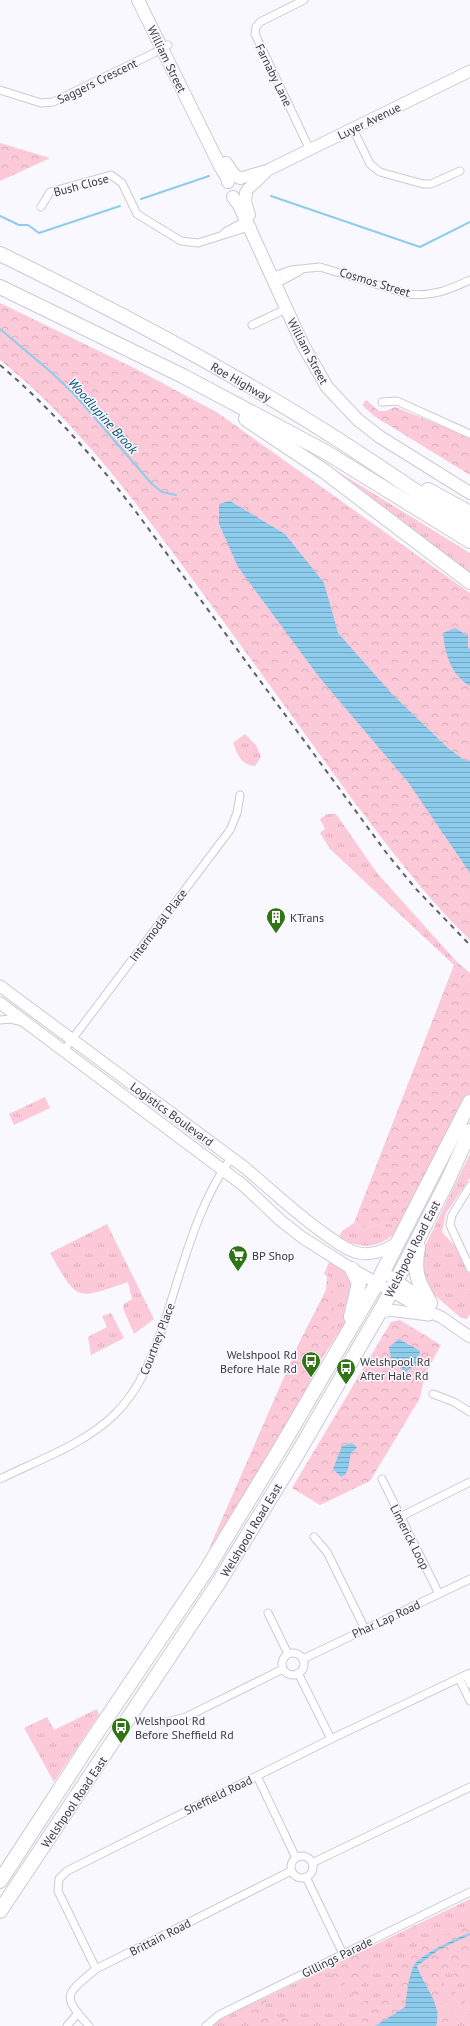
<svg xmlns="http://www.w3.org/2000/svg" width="470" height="2026" viewBox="0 0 470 2026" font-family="'PT Sans',sans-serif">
<defs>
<pattern id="grass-tufts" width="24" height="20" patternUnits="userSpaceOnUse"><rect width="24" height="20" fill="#fbc9d8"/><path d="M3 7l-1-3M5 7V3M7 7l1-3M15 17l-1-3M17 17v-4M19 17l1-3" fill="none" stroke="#d8adba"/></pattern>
<pattern id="forest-crowns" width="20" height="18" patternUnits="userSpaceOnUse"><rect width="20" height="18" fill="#fbc9d8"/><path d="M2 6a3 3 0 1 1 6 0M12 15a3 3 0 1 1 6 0" fill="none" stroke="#d8adba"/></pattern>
<pattern id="water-rules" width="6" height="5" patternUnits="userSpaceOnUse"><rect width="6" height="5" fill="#8ecced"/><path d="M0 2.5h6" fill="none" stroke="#75a7c1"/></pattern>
</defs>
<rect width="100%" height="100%" fill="#f9f8fe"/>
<!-- grass -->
<g fill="url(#grass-tufts)">
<polygon points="259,423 470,553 470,576"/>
<path d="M245,734L256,745L261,757L255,766C241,765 238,755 233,743Z"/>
<polygon points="327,814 336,814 377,873 456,961 470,973 470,980 330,849 320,833 325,829 320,819"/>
<polygon points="45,1097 50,1108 14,1125 9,1114"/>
<polygon points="470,1154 470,1178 446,1213 442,1232 456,1247 470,1274 470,1314 467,1319 461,1318 430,1291 421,1266 426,1244"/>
<path d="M354,1223L362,1228L385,1223L395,1225L396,1233C375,1249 363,1249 339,1238L342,1231Z"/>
<path d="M107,1224L154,1319L134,1334L123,1308L124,1304L132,1299L128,1282C75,1300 78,1302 50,1253Z"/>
<path d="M329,1262C336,1266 345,1270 350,1276C363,1290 348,1315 342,1329L334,1328V1293L326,1269Z"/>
<polygon points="111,1313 124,1338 91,1355 88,1337 107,1327 102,1316"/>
<polygon points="97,1709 99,1715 54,1782 24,1728 47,1717 54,1730"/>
<polygon points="470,1899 470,2026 212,2026 218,2020"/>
</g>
<!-- forest -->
<g fill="url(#forest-crowns)">
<polygon points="0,143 50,158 0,181"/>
<path d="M0,303L136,369L218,413L470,593V940C426,898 389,847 352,799C299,726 246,652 193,580C136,502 76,421 0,360Z"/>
<polygon points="366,400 379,411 386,411 395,407 470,437 470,475 374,416 362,405"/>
<polygon points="454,965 470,980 470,1098 396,1233 394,1225 385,1223 362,1228 354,1223"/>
<path d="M326,1269L334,1293V1327L342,1329C322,1355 307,1383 297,1414L208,1551L298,1345L326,1290L327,1277L324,1274Z"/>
<polygon points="400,1320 441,1345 425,1374 420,1398 370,1481 320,1505 292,1488 391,1322"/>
<path d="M470,1925V1981C459,1979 451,1972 441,1969L438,1973L444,1984L448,1988L454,1990L457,1996L465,2000V2006L456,2009L451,2003L438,1998L455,2018V2026H355L354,2020L362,2016L358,2006L366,2000L377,2003L379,1996H385L389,1999L395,1998L400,2001L401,1987L389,1977C407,1946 439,1939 470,1925Z"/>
<path d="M371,1947L375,1950L373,1956L368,1957L366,1960L368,1964L372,1965L374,1973L367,1976L359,1968L358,1969L359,1977L354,1981L349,1979L344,1982L347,1989L354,1987L359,1981L365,1989L363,1994L352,2004L350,1998L353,1995C333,1989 331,1987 331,1967Z"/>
<polygon points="265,1998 267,1999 266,2006 271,2015 294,2020 298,2026 255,2026 249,2018 249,2006"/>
</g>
<!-- water -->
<g fill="url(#water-rules)">
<polygon points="230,501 285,534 324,583 338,633 392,694 448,748 464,760 470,761 470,873 408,782 319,677 238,567 219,524 219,504"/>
<path d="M455,628L468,636V648L470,649V686C451,675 445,654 443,633Z"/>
<polygon points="399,1339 420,1351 417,1365 405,1372 391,1359 389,1347"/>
<polygon points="351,1443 355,1445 357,1448 351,1453 348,1469 345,1475 341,1477 333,1469 342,1446"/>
<path d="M470,1933V1935L440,1949L417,1966C423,1985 443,2005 436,2026H375L405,2007C407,1993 408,1978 414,1965C420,1955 458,1937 470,1933Z"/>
</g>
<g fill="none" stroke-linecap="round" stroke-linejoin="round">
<!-- stream -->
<g stroke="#8ecced" stroke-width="2">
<polyline points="271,196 420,247 470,222"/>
<polyline points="141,199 209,176"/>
<polyline points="0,216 19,225 28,225 39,233 120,206"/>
<polyline points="0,329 51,372 76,396 152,484 162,492 176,495"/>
</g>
<defs>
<g id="street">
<polyline points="304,0 260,22 256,27 255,34 310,150"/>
<polyline points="0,90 41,103 53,102 154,53 168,45"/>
<polyline points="353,129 370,164 380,172 423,184 431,184 460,171"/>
<polyline points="41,207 50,192 111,175 122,183 137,214 181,241 198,243 252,226"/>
<polyline points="225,232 249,219"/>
<path d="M271,277L291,270L320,267L408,294C431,297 449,290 470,280"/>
<polyline points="274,285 300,271"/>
<polyline points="252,325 288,308"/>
<polyline points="382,402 397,401 470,434"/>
<polyline points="0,1020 10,1019 23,1022"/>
<polyline points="64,1050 230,830 237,813 240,795"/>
<polyline points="470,1186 452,1215 450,1225 470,1268"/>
<polyline points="433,1394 454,1402 470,1412"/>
<path d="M0,1479C38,1460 83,1445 114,1415C141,1389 153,1355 165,1320C183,1266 197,1205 231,1158"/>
<polyline points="382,1479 439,1594"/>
<polyline points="400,1517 470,1482"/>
<polyline points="314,1537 327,1552 365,1629"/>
<polyline points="268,1613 288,1654"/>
<circle cx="293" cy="1664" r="11"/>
<polyline points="303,1659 470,1579"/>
<polyline points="298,1673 331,1739"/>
<polyline points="466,1675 470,1684"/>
<polyline points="459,1678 470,1701"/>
<polyline points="162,1723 186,1717 283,1669"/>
<polyline points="257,1776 296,1858"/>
<circle cx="302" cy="1867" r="11"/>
<polyline points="312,1863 470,1787"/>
<polyline points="306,1877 343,1954"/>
<polyline points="96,1969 58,1891 59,1879 67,1871 331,1739 470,1673"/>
<polyline points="67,2026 78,2013"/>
<path d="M89,2026C61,1995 65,1995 96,1969L291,1871"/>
<polyline points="206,2026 219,2015 470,1892"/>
</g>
<g id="secondary">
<polyline points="241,178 268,170 470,71"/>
<polyline points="247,190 265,173"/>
<path d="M0,986L244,1167C273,1191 300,1218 332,1239C340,1245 349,1251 359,1253C374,1256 387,1250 399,1241"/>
<polyline points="0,1003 243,1185 280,1220 303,1238 352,1269 421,1308 441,1317 470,1337"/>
<polyline points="383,1272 428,1302"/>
<polyline points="378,1314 389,1310 429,1315"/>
</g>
<g id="primary">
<polyline points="138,0 220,166 227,178 228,182"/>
<polyline points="226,163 234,175 240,178"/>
<polyline points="246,193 245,202 249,215"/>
<polyline points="233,197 239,205 303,345 327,387 358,420 380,437 470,493"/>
</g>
<g id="highway">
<path d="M0,254C115,310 229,370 337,439C382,468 426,498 470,528"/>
<polyline points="0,287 183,376 324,451 470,541"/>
<polyline points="246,419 324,471 470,582"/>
<polyline points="428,490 470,513"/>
<path d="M418,1247C413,1273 418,1281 430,1303"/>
<polyline points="351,1317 359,1283 352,1269"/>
<polyline points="0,1881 86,1749 207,1569 281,1447 377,1283 470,1102"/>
<polyline points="0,1911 219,1582 296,1456 386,1301 448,1180 470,1131"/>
</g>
</defs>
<!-- street casing -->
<use href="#street" stroke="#cccad4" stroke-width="9"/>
<!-- secondary casing -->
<use href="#secondary" stroke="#cccad4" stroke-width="13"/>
<!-- primary casing -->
<use href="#primary" stroke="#cccad4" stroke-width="14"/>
<!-- highway casing -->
<use href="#highway" stroke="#cccad4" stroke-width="16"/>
<!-- street -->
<use href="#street" stroke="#fff" stroke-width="7"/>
<!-- secondary -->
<use href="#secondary" stroke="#fff" stroke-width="11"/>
<!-- primary -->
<use href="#primary" stroke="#fff" stroke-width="12"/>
<!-- highway -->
<use href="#highway" stroke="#fff" stroke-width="14"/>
<!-- rail -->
<path stroke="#605f63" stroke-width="2" stroke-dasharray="5 5" stroke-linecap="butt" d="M0,365C55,412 102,466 145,524L388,855L416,889L470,945"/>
</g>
<!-- icons -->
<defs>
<symbol id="building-pin" viewBox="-11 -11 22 30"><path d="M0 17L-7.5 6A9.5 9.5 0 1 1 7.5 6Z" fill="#317413" stroke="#f9f8fe"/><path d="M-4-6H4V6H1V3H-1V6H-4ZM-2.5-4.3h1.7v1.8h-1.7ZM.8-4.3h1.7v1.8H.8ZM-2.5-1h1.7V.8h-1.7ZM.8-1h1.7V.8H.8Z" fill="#fff"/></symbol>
<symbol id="supermarket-pin" viewBox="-11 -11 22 30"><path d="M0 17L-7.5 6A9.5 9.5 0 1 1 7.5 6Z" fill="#317413" stroke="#f9f8fe"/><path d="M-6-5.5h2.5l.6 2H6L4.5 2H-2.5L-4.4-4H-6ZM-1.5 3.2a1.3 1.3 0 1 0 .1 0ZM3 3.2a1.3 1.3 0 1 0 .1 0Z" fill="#fff"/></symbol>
<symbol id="bus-pin" viewBox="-11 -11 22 30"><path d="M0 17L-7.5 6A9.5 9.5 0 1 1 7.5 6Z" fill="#317413" stroke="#f9f8fe"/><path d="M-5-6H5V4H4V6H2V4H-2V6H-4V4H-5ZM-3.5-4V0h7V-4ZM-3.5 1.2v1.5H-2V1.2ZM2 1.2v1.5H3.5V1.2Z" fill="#fff"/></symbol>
</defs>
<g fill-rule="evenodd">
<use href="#building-pin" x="265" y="906" width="22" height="30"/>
<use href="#supermarket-pin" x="227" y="1244" width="22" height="30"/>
<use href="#bus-pin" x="300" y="1350" width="22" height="30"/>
<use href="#bus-pin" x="335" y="1357" width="22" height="30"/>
<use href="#bus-pin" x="110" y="1716" width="22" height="30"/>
</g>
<g text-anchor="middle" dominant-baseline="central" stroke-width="3" stroke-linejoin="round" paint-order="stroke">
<!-- street labels -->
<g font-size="12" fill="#3b3a3e" stroke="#f9f8fe">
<text transform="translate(167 59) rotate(64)">William Street</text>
<text transform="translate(274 75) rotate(64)">Farnaby Lane</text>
<text transform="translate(97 81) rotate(-26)">Saggers Crescent</text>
<text transform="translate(369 121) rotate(-26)">Luyer Avenue</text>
<text transform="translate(81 185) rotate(-15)">Bush Close</text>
<text transform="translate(375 282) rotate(17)">Cosmos Street</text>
<text transform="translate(308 351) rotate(62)">William Street</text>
<text transform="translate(241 382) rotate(30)">Roe Highway</text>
<text transform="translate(158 925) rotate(-53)">Intermodal Place</text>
<text transform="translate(172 1114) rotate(36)">Logistics Boulevard</text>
<text transform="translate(412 1249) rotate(-63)">Welshpool Road East</text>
<text transform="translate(157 1339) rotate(-69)">Courtney Place</text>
<text transform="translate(251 1530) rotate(-59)">Welshpool Road East</text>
<text transform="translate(410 1537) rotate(63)">Limerick Loop</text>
<text transform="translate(386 1619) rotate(-25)">Phar Lap Road</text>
<text transform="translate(218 1795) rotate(-26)">Sheffield Road</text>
<text transform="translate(74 1802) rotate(-56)">Welshpool Road East</text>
<text transform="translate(160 1937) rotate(-27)">Brittain Road</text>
<text transform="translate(337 1957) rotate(-26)">Gillings Parade</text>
</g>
<!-- poi labels -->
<g font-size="12" fill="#3b3a3e" stroke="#f9f8fe" text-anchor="start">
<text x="290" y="917">KTrans</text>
<text x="252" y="1255">BP Shop</text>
<text x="297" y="1354" text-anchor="end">Welshpool Rd<tspan x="297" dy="14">Before Hale Rd</tspan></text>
<text x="360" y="1361">Welshpool Rd<tspan x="360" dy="14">After Hale Rd</tspan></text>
<text x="135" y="1720">Welshpool Rd<tspan x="135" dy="14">Before Sheffield Rd</tspan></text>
</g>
<!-- water labels -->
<g font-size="13" font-style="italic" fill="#005374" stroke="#f9f8fe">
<text transform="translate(103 416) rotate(48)">Woodlupine Brook</text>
</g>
</g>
</svg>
